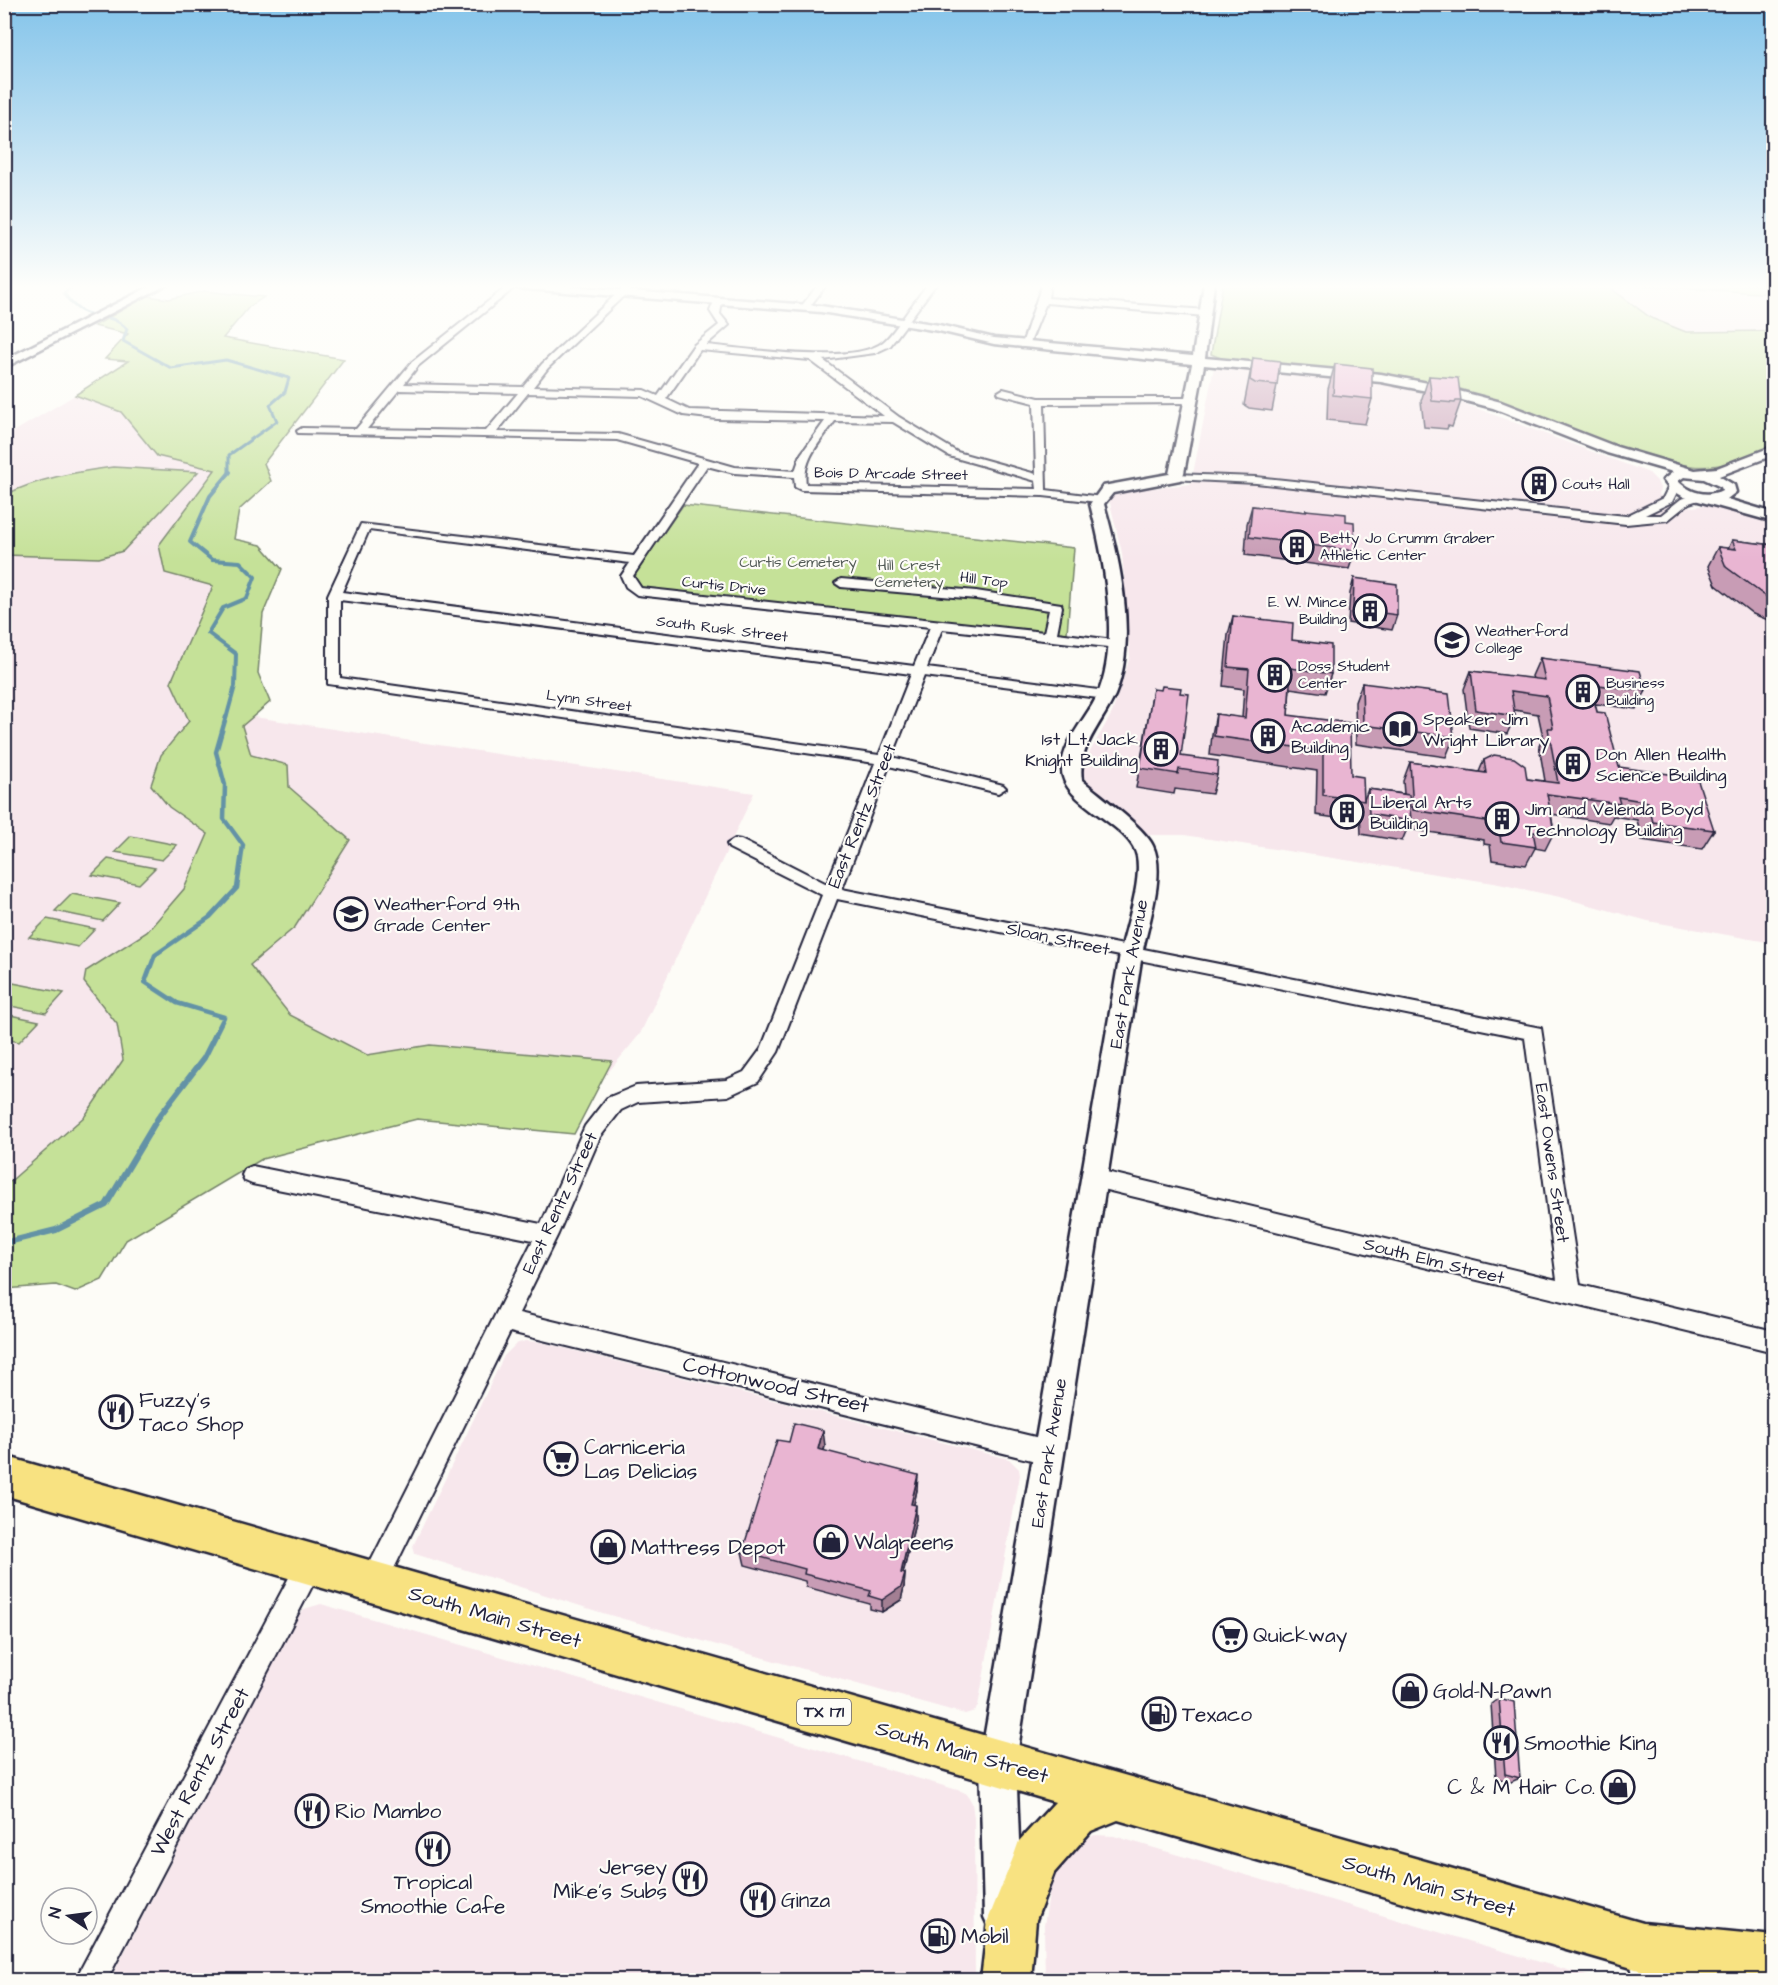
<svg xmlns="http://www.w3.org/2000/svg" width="1778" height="1985" viewBox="0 0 1778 1985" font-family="'Architects Daughter',sans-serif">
<rect width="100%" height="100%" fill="#fdfcf7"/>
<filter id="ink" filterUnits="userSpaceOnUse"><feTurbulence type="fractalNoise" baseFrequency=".0167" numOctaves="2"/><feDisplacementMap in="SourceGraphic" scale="12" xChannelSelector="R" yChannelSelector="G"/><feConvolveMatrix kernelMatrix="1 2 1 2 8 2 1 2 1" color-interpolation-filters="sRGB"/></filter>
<g filter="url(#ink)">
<!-- built -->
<g fill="#f7e7ec">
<polygon points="1605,284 1773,294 1773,331 1686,332 1651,318"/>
<polygon points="1214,367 1384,383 1441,395 1649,473 1657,481 1660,488 1659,495 1693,507 1712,504 1773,524 1773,943 1648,921 1560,897 1494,883 1184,835 1149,835 1092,789 1083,775 1083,764 1112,713 1130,657 1122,553 1109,499 1115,494 1132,490 1191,484"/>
<polygon points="75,395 121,412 146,444 215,470 212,560 248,716 754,793 640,1034 586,1099 363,1058 5,1239 5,437"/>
<polygon points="525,1341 540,1342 1009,1459 1019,1469 1020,1475 978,1706 975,1711 965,1714 606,1614 415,1554 413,1546 504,1356 516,1344"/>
<polygon points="321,1604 961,1791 967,1794 972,1803 974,1818 975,1980 110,1980 298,1616 304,1609"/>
<polygon points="1095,1835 1114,1836 1601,1980 1045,1980 1044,1925 1052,1878 1060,1859 1083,1839"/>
</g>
<!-- green -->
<g fill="#c5e198" stroke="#74826a" stroke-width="1.5">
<path d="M1223,284H1605L1651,318L1686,332L1773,331V446C1755,454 1732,464 1712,466C1672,472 1576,432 1535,417L1534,414L1449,385L1378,373L1223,359L1211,354Z"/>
<polygon points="1624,284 1773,284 1773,294"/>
<polygon points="204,291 264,297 249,307 223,338 344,359 264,463 271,481 239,510 234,539 261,545 282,569 263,614 258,673 270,702 242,726 251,755 288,765 289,787 350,840 295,927 250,965 290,1015 367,1055 430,1045 612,1061 574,1134 417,1119 262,1159 126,1240 102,1280 75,1292 56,1285 5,1289 5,1186 85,1116 123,1060 117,1024 84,982 86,971 147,932 184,889 208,834 169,807 151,785 161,755 189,721 171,682 213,586 165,573 159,545 215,470 157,456 121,412 75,395 128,361 105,359 128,334 94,326 147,296 169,299"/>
<path d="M113,467L198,472L123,551L99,558L5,555V495C39,478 75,472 113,467Z"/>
<polygon points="683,505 1074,548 1067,633 830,611 643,588 635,581 636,572"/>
<polygon points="131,836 177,845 162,860 115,852"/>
<polygon points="108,859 155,868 139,884 92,875"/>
<polygon points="72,894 120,903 103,921 55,911"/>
<polygon points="47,919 95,929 78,947 29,937"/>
<polygon points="13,983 64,993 46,1013 5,1005 5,991"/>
<polygon points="5,1014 39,1021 19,1042 5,1039"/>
</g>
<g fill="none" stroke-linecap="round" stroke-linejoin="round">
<!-- stream-far3 -->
<path stroke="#6392a6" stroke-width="3" d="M75,284L64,293C85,327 107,307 127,329L123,341L171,368L226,360L289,378L285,392L270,405L277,421L229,455V474"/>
<!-- stream-far2 -->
<polyline stroke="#6392a6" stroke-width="4" points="226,719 235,686 236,654 208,633 223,608 247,598 255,577 240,562 212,560 190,542 210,496 230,472"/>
<!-- stream-far1 -->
<polyline stroke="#6392a6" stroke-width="4.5" points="214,1037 224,1017 177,1003 145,982 155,955 210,917 237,888 243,845 224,819 225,785 216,752 226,717"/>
<!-- stream -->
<polyline stroke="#6392a6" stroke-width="6" points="4,1243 56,1230 106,1205 158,1118 204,1058 215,1036"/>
<defs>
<g id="minor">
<path d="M510,284L518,285L418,366L404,384L523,387L542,364L627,284H636L548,368L533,387L644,390L658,396L694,345L719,325L710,311L715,299L722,301L720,314L729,325L706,345C744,348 854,366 883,342C894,334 916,298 928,284H936L890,346L875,353L823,360L899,417L957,452L1036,474L1034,403L999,394L998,392L1003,389L1039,398H1197V402L1193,403L1044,404L1046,490L1102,497V501L1098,502L1043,496L801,490L795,487L794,477L734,473L707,466L633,576L641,588L1044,632L1049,610L976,599L841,587L835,583L841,579L976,591L1061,604L1062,607L1057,633L1122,641L1124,644L1117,648L942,629L927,668L1106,691L1113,695L1106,699L924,676L892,757L1003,785L1006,788L998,793L889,766L842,889L1541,1028L1580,1285L1774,1331V1352L1094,1187L1087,1184L1084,1178L1087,1172L1094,1169L1557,1280L1525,1038L837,899L778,1052L758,1082L728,1096L638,1102L621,1110L600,1137L558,1234L519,1313L1048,1440L1057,1443L1060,1452L1057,1461L1048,1464L510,1332L383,1591L374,1595L365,1591L361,1582L365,1573L533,1240L252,1184L245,1181L242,1175L245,1169L252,1166L541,1224L585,1126L607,1098L636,1086L726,1080L744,1072L761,1049L822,895L729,848L727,844L735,839L741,840L827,884L875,763L328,684V595L361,524L634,556L698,463L617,440L298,433L297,431L302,428L356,429L412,362ZM700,350L810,360L884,416L689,410L666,399ZM399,390L518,393L486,431L367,429ZM528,393L642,396L683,415L717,419L825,421L801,454L795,471L735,467L618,434L497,432ZM835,421L893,422L949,456L1036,481L1037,489L806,484C802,459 822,440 835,421ZM369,530L630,563L621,576L626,587L637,595L930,627L914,666L342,592ZM340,600L911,674L879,755L340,678Z"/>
<polygon points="819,284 827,284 807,310 801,310 800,308"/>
<polygon points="1042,284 1050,284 1048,298 1206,310 1210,313 1206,316 1046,303 1029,345 1021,347"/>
<polygon points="1175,474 1256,477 1626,516 1663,498 1670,484 1674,483 1680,486 1672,502 1645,515 1661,515 1681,499 1702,494 1708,497 1689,503 1668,520 1626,524 1256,483 1171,479 1169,477"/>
<polygon points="310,1551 319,1555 323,1564 319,1573 107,1980 75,1980 301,1555"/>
<polygon points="1643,1935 1654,1939 1664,1980 1634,1980 1628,1950 1632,1939"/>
</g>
<g id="tertiary">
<polygon points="155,284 168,284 4,368 4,360"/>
<path d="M497,284H541L821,306L939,325L994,338L1193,356L1204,284H1214L1205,358L1381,374L1428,383L1501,402L1617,447L1695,470L1717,468L1774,446V455L1719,476L1734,485L1736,492L1727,499L1774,513V522L1684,497L1670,489L1663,480L1673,472L1607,453L1493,408L1427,391L1381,382L1204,365L1184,473L1180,480L1113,493L1104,504C1120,560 1138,640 1115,695C1102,724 1077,747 1082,780C1099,795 1144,827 1153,846C1166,873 1148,925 1142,954L1016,1762L1022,1917L1016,1930L1003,1936L990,1930L984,1917L980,1762L1120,954C1126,927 1142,882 1137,856C1130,823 1061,804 1062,769C1062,742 1086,719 1097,696C1121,643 1104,558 1090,504L1103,486L1169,474L1192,364L994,344L939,331L821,312L502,287ZM1684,477L1704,479L1721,487L1722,490C1707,498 1689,492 1678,481Z"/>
</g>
<polygon id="primary" points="4,1456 1643,1923 1774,1936 1774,1980 1660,1980 1646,1972 1118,1820 1091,1831 1054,1873 1036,1920 1031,1980 981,1980 988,1920 1013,1858 1019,1841 1055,1802 4,1495"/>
</defs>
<!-- minor casing -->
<use href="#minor" stroke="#22223b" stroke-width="4"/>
<!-- tertiary casing -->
<use href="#tertiary" stroke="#22223b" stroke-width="5"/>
<!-- primary casing -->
<use href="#primary" stroke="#22223b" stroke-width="5"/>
<!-- minor -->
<use href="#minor" fill="#fdfcf7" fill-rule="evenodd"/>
<!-- tertiary -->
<use href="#tertiary" fill="#fdfcf7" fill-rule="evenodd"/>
<!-- primary -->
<use href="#primary" fill="#f8e281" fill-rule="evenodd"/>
</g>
<!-- wall -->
<g fill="#c89cb5" stroke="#22223b" stroke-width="1.5">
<polygon points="1253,358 1277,385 1272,411 1249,408 1244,405"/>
<polygon points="1335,364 1372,399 1365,424 1327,420 1328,389"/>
<polygon points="1429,376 1461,401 1452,427 1448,426 1447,429 1424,427 1421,401"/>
<polygon points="1252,506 1306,512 1306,510 1346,521 1355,551 1349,569 1245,555 1247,524"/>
<polygon points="1732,540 1773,545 1773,622 1753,614 1716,585 1708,566 1718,547 1728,549"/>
<polygon points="1354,578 1397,615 1392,630 1348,623 1350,593"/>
<polygon points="1233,616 1292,640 1331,674 1325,693 1290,688 1288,715 1351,775 1364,800 1368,789 1404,794 1403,781 1410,762 1479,772 1484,760 1527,779 1545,781 1539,746 1543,737 1538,714 1514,710 1515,716 1507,734 1469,728 1464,689 1471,671 1533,679 1532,676 1540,658 1646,691 1636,709 1595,704 1597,712 1619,767 1714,830 1702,849 1642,840 1637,820 1613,816 1609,823 1551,814 1554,832 1545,850 1535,848 1526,865 1492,860 1490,845 1484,844 1484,840 1407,829 1402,841 1361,834 1360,810 1356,821 1316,815 1317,771 1210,755 1212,734 1216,714 1242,718 1244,689 1223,686 1228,635"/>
<polygon points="1362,683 1454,737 1446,757 1356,744 1355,702"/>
<polygon points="1153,689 1181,756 1217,775 1212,794 1175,789 1174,794 1136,788"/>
<polygon points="789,1442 825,1446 824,1451 917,1490 914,1504 916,1519 903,1574 905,1574 904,1587 901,1600 882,1612 870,1609 870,1604 806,1587 805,1581 745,1565 742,1552"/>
<polygon points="1499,1698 1520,1778 1511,1782 1496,1778 1491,1704"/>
</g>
<!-- shaded-wall -->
<g fill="#a37f93" stroke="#22223b" stroke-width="1.5">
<polygon points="823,1430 825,1446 820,1464 818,1449"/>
<polygon points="918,1475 917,1490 911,1518 911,1504"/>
<polygon points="916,1505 916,1519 900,1586 901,1573"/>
<polygon points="905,1574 904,1587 901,1600 882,1612 882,1600"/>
</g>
<!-- building -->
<g fill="#e9b5d2" stroke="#22223b" stroke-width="1.5">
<polygon points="1253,358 1280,361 1277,385 1255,383 1250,380"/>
<polygon points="1335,364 1372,368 1372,399 1333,395"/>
<polygon points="1429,376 1458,378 1461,401 1456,401 1455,403 1432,401"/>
<polygon points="1252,506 1306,512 1306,510 1346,514 1346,521 1354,522 1355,551 1249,537"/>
<polygon points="1732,540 1773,545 1773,599 1764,595 1726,567 1718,547 1736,549"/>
<polygon points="1354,578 1397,584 1397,615 1353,609"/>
<polygon points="1233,616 1293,623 1292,640 1331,645 1331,674 1291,668 1288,715 1350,723 1351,775 1363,777 1364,801 1323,795 1323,751 1214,736 1216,714 1245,718 1249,669 1228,667"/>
<polygon points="1540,658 1640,671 1646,691 1590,684 1597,712 1605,713 1619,767 1697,778 1714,830 1653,822 1648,802 1618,797 1620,804 1547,794 1554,832 1539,829 1540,833 1533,832 1536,847 1501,842 1499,827 1493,826 1492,822 1413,810 1410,762 1486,773 1484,760 1494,755 1514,758 1525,766 1527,779 1558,783 1548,728 1553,728 1547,696 1511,691 1515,716 1476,710 1471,671 1545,680"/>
<polygon points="1362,683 1449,694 1454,737 1363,725"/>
<polygon points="1162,686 1181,688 1180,693 1189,694 1181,756 1218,761 1217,775 1179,769 1178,774 1140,768 1153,689 1161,690"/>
<polygon points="1368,789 1409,795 1411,821 1369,814"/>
<polygon points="794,1423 823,1430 818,1449 918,1475 911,1504 916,1505 901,1573 905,1574 901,1587 882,1600 869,1596 871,1591 804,1574 805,1569 742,1552 777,1440 789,1442"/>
<polygon points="1499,1698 1514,1702 1520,1778 1505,1774"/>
</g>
</g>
<!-- sky -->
<linearGradient id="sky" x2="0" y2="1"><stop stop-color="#84c4ea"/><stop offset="0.51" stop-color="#fefefb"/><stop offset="1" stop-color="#fefefb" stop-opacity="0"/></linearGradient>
<rect width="1778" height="562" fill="url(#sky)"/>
<!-- icons -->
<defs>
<symbol id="building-ring" viewBox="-11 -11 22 22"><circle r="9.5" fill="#fdfcf7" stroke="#22223b" stroke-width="1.5"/><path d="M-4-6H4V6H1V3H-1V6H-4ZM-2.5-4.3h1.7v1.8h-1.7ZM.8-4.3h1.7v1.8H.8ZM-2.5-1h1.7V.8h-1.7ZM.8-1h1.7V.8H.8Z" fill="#22223b"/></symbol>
<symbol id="university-ring" viewBox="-11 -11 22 22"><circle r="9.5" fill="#fdfcf7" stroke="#22223b" stroke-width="1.5"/><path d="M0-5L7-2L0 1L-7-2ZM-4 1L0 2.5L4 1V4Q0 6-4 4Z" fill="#22223b"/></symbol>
<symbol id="library-ring" viewBox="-11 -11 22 22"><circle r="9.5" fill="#fdfcf7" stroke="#22223b" stroke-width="1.5"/><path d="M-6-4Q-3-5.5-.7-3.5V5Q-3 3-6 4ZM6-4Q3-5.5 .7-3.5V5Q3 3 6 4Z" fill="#22223b"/></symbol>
<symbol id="school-ring" viewBox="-11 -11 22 22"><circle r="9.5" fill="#fdfcf7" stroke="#22223b" stroke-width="1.5"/><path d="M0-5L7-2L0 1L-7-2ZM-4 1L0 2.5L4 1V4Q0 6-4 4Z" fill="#22223b"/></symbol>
<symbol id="restaurant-ring" viewBox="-11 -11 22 22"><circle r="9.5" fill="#fdfcf7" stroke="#22223b" stroke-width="1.5"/><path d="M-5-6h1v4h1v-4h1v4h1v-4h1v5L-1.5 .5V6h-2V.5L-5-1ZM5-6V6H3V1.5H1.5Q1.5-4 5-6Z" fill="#22223b"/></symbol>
<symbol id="supermarket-ring" viewBox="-11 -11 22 22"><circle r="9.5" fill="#fdfcf7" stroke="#22223b" stroke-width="1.5"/><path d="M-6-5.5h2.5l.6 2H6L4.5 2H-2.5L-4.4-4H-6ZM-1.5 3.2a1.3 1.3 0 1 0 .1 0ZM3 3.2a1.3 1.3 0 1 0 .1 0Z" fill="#22223b"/></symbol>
<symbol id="shop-ring" viewBox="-11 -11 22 22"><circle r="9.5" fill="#fdfcf7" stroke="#22223b" stroke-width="1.5"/><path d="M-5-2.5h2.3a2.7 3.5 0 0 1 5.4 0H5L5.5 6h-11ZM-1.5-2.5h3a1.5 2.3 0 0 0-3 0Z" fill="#22223b"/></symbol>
<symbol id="fuel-ring" viewBox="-11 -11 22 22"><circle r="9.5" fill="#fdfcf7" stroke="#22223b" stroke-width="1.5"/><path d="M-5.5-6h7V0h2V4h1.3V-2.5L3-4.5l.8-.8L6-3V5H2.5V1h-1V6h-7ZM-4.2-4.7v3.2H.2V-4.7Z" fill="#22223b"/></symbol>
</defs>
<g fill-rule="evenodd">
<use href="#building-ring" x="1520" y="465" width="38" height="38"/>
<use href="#building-ring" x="1278" y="528" width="38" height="38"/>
<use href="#building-ring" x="1351" y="592" width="38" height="38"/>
<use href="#university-ring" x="1433" y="621" width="38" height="38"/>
<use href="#building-ring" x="1256" y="656" width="38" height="38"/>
<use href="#building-ring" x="1564" y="673" width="38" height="38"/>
<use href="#library-ring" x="1381" y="710" width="38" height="38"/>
<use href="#building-ring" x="1249" y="717" width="38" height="38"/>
<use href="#building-ring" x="1142" y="730" width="38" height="38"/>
<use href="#building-ring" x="1554" y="745" width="38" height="38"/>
<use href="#building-ring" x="1328" y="793" width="38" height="38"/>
<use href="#building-ring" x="1483" y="800" width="38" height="38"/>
<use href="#school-ring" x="332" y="895" width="38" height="38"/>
<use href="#restaurant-ring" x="97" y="1393" width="38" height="38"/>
<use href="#supermarket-ring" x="542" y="1440" width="38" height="38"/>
<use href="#shop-ring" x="812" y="1523" width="38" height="38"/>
<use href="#shop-ring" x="589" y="1528" width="38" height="38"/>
<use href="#supermarket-ring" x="1211" y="1616" width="38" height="38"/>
<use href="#shop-ring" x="1391" y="1672" width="38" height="38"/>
<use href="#fuel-ring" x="1140" y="1695" width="38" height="38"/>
<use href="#restaurant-ring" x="1482" y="1724" width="38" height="38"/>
<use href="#shop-ring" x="1599" y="1768" width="38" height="38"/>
<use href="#restaurant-ring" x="293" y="1792" width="38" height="38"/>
<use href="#restaurant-ring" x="414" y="1830" width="38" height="38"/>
<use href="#restaurant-ring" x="671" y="1860" width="38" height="38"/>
<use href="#restaurant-ring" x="739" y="1881" width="38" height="38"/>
<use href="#fuel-ring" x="919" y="1917" width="38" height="38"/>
</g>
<g text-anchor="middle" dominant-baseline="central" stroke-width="4.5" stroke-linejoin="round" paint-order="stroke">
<!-- far-street labels -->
<g font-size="15" fill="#22223b" stroke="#fdfcf7">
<text transform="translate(891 474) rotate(1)">Bois D Arcade Street</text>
<text transform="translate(984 580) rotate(7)">Hill Top</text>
<text transform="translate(724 586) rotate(6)">Curtis Drive</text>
<text transform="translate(722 629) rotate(7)">South Rusk Street</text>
<text transform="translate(589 701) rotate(8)">Lynn Street</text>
</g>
<!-- far-poi labels -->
<g font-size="15" fill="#22223b" stroke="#fdfcf7" text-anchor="start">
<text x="1562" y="484">Couts Hall</text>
<text x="1320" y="538">Betty Jo Crumm Graber<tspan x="1320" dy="17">Athletic Center</tspan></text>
<text x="1347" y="602" text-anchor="end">E. W. Mince<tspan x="1347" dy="17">Building</tspan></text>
<text x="1475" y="631">Weatherford<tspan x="1475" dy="17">College</tspan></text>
<text x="1298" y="666">Doss Student<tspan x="1298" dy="17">Center</tspan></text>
<text x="1606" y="683">Business<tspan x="1606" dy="17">Building</tspan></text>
</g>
<!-- far-park labels -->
<g font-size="15" fill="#535b57" stroke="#fdfcf7">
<text x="798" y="562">Curtis Cemetery</text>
<text x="909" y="565">Hill Crest<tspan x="909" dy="17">Cemetery</tspan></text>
</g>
<!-- shield labels -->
<rect fill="#fdfcf7" stroke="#646373" stroke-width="1.5" x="797" y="1699" width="54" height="26" rx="4.5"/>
<g font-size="16" font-weight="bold" fill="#22223b">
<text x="824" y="1712">TX 171</text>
</g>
<!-- poi labels -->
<g font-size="18" fill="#22223b" stroke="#fdfcf7" text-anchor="start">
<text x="1423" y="719">Speaker Jim<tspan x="1423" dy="21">Wright Library</tspan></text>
<text x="1291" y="726">Academic<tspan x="1291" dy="21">Building</tspan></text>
<text x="1138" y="739" text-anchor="end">1st Lt. Jack<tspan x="1138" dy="21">Knight Building</tspan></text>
<text x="1596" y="754">Don Allen Health<tspan x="1596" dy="21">Science Building</tspan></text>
<text x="1370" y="802">Liberal Arts<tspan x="1370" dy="21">Building</tspan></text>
<text x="1525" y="809">Jim and Velenda Boyd<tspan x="1525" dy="21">Technology Building</tspan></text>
<text x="374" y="904">Weatherford 9th<tspan x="374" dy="21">Grade Center</tspan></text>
</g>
<!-- street labels -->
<g font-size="18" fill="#22223b" stroke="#fdfcf7">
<text transform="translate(862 816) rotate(-68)">East Rentz Street</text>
<text transform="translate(1058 939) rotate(12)">Sloan Street</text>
<text transform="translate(1129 974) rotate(-80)">East Park Avenue</text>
<text transform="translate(1552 1163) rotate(82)">East Owens Street</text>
<text transform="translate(560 1203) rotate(-65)">East Rentz Street</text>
<text transform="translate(1434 1261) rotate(14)">South Elm Street</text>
<text transform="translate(1049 1453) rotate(-81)">East Park Avenue</text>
</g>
<!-- near-street labels -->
<g font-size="21" fill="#22223b" stroke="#fdfcf7">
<text transform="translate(776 1385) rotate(13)">Cottonwood Street</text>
<text transform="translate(495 1617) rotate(16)">South Main Street</text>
<text transform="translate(962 1752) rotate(16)">South Main Street</text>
<text transform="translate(200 1772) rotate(-62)">West Rentz Street</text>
<text transform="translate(1429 1886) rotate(16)">South Main Street</text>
</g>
<!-- near-poi labels -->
<g font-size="21" fill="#22223b" stroke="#fdfcf7" text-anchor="start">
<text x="139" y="1400">Fuzzy's<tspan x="139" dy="24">Taco Shop</tspan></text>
<text x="584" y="1447">Carniceria<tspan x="584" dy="24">Las Delicias</tspan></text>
<text x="854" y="1542">Walgreens</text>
<text x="631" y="1547">Mattress Depot</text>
<text x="1253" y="1635">Quickway</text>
<text x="1433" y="1691">Gold-N-Pawn</text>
<text x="1182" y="1714">Texaco</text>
<text x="1524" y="1743">Smoothie King</text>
<text x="1595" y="1787" text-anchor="end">C &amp; M Hair Co.</text>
<text x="335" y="1811">Rio Mambo</text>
<text x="667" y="1867" text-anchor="end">Jersey<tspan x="667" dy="24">Mike's Subs</tspan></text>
<text x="433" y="1882" text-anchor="middle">Tropical<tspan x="433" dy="24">Smoothie Cafe</tspan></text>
<text x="781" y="1900">Ginza</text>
<text x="961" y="1936">Mobil</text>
</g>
</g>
<!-- margin -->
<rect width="1778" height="1985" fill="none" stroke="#fdfcf7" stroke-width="24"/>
<rect x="12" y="12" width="1754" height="1961" fill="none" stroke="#22223b" stroke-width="2" filter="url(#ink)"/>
<!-- north arrow -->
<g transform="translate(69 1916) rotate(283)"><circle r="28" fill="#fdfcf7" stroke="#a5a5ac" stroke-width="1.5"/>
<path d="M0-4.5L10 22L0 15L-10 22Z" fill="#22223b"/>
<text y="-9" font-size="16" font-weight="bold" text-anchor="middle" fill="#22223b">N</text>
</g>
</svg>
